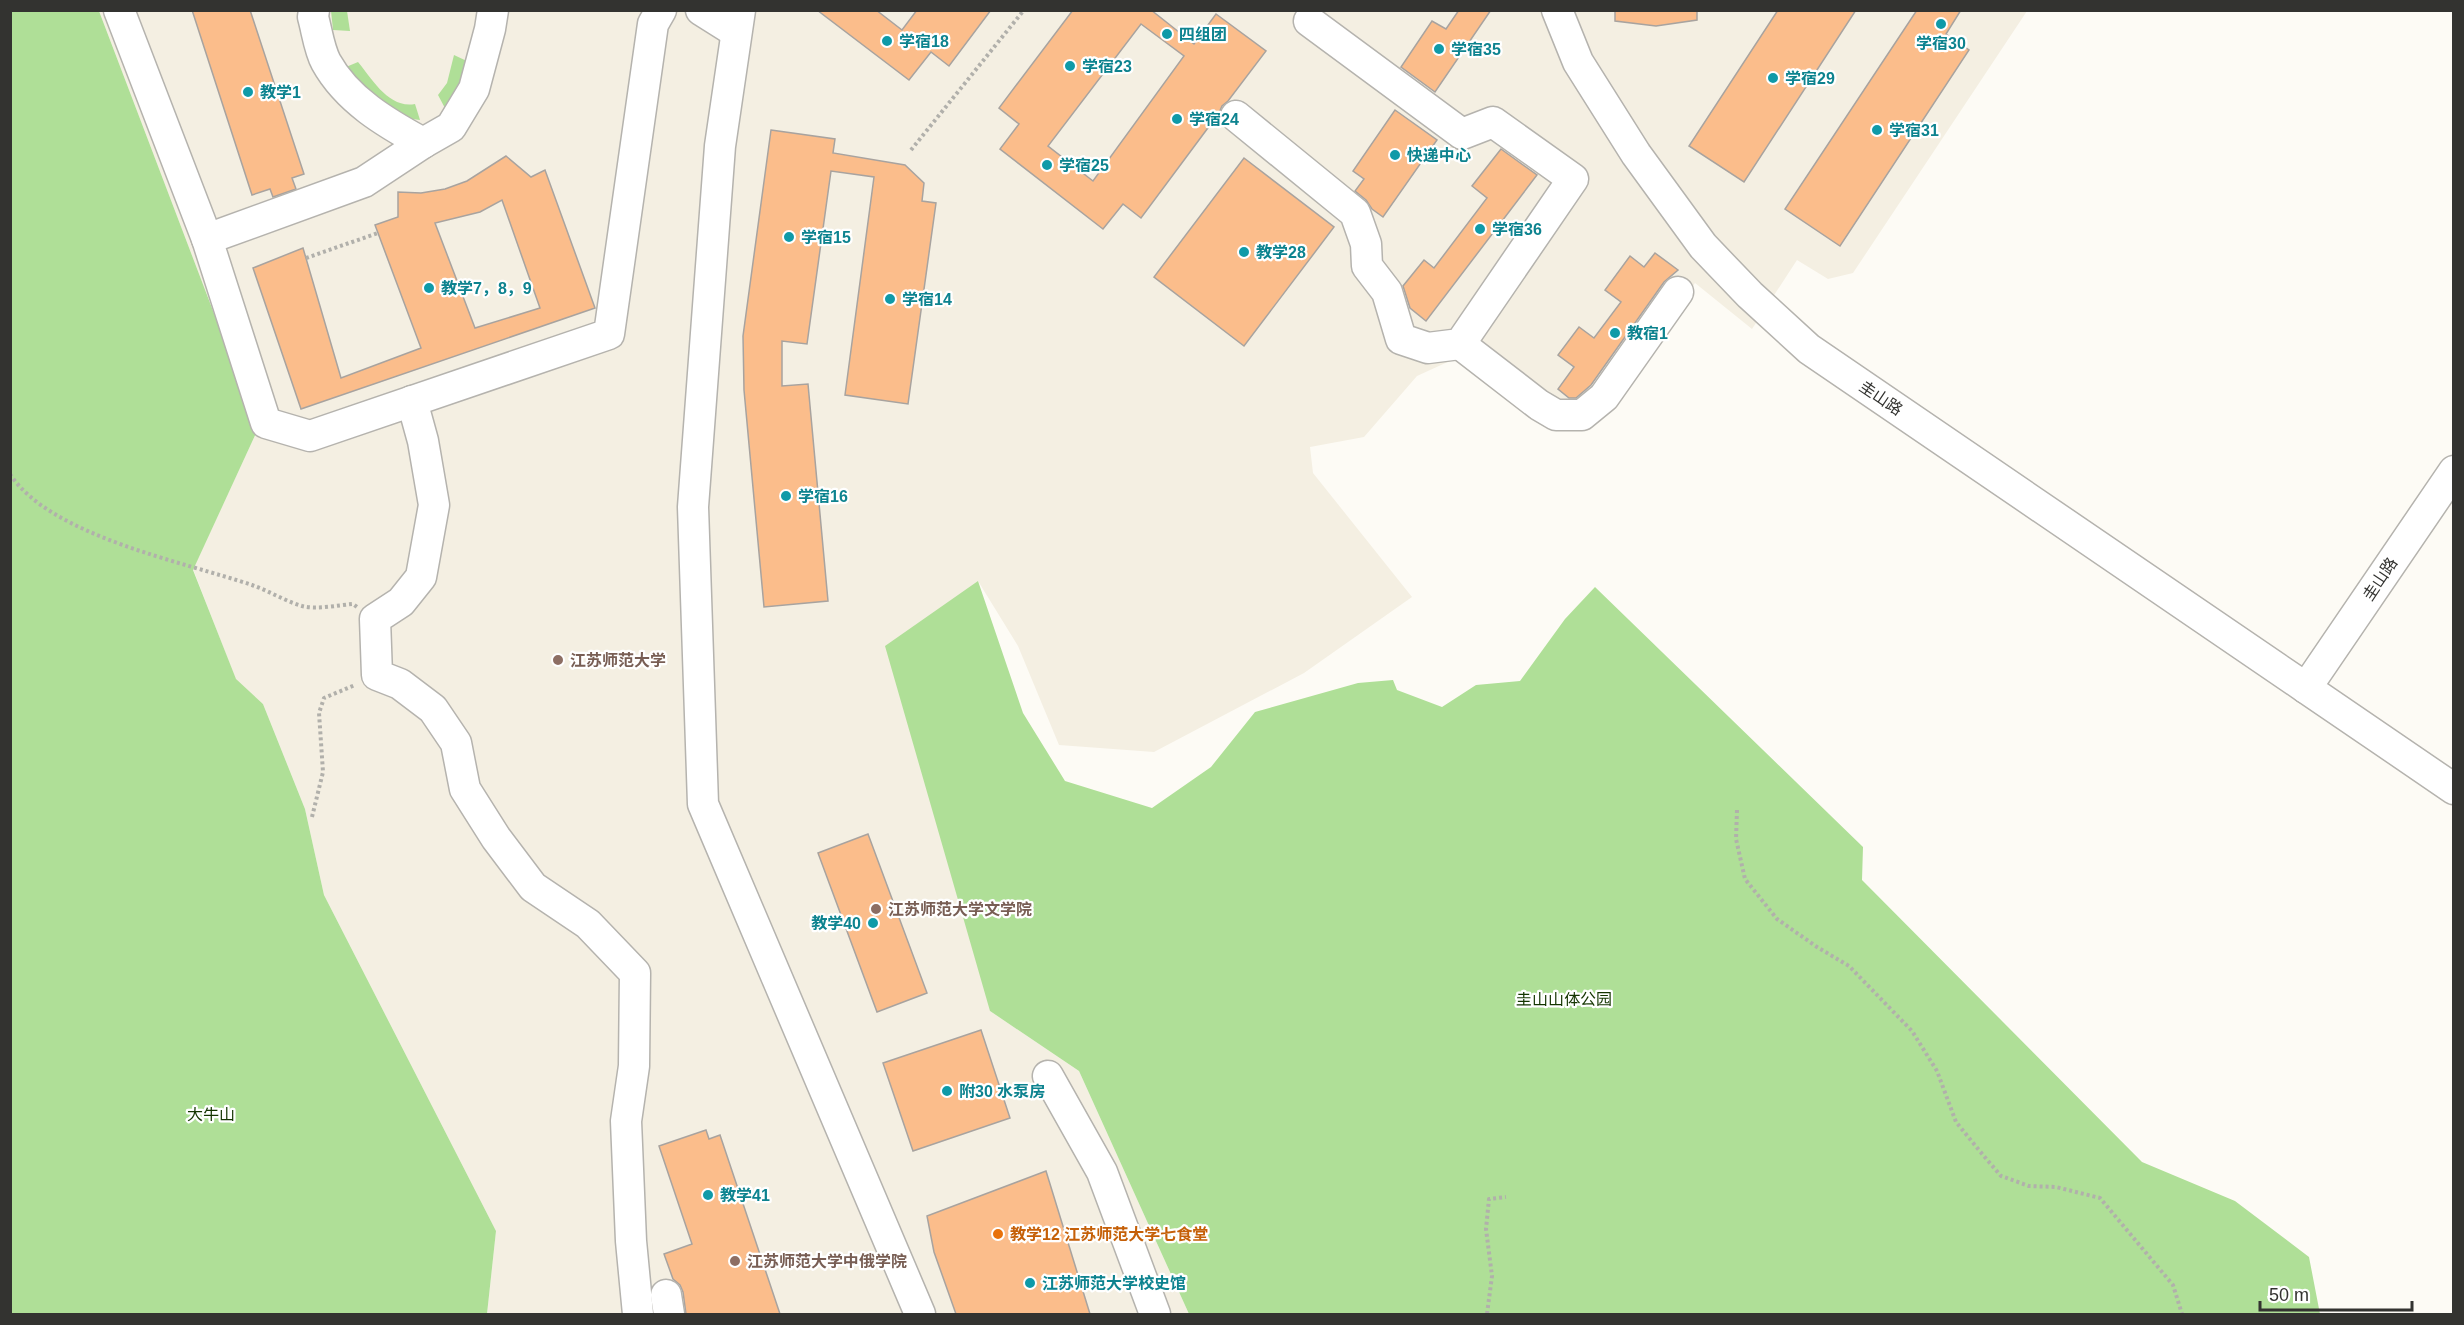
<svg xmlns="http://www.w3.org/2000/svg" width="2464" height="1325" viewBox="0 0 2464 1325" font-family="Arial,'Noto Sans SC',sans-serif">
<rect width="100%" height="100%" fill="#fdfbf5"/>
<!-- built -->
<polygon fill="#f4efe2" points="99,11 2027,11 1853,273 1828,279 1797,260 1752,329 1695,283 1628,391 1596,422 1473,367 1452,360 1417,376 1364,437 1310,447 1313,473 1412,597 1304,673 1154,752 1059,745 1018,646 978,581 990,1011 1079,1071 1189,1314 487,1314 496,1231 324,895 305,809 263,704 236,680 193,569 258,429"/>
<!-- green -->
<g fill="#afdf97">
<polygon points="10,11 99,11 258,429 193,570 236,679 263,704 305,809 324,895 496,1231 487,1314 11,1314"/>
<polygon points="331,11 347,11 350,31 333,30"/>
<polygon points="454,55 471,63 446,110 438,95 447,83"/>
<path d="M358,62C372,79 389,109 415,104L420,120C376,115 372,99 346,67Z"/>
<polygon points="978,581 1023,713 1065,781 1152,808 1211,767 1255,712 1358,683 1393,680 1397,690 1442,707 1476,685 1520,681 1565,619 1595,587 1863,847 1862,880 2142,1162 2235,1201 2309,1257 2320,1314 1189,1314 1079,1071 990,1011 885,646"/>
</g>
<!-- building -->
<g fill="#fbbd8b" stroke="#a8a39f" stroke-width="1.5" fill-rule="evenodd">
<polygon points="192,10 250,10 304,174 292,178 296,189 273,197 270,189 252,195"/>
<polygon points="817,10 876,10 902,30 917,10 991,10 949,66 931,52 909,80"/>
<path d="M1073,10H1151L1194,44L1216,14L1266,51L1228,101L1222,106L1219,113L1141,218L1123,204L1103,229L1000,149L1019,124L999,108ZM1141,24L1184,56L1093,181L1048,146Z"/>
<polygon points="1459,10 1491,10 1435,92 1401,67 1432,21 1446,29"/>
<polygon points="1615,10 1697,10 1697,20 1656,26 1615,21"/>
<polygon points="1778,10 1856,10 1744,182 1689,146"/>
<polygon points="1917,10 1961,10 1946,34 1969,50 1840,246 1785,209"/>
<polygon points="1395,110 1437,140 1383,217 1372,209 1366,200 1355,191 1364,179 1353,171"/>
<polygon points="771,130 835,139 833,153 905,165 924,183 922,201 936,203 908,404 845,395 874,177 831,171 807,344 782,341 782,386 808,384 828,601 764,607 744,390 743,336"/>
<polygon points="1501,149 1537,175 1426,321 1410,308 1403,286 1424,260 1434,268 1487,198 1472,186"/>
<path d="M506,156L531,177L545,170L595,308L301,409L253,268L303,248L341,378L421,348L375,225L398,217V192L421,193L445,189L467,181ZM502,200L540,308L475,328L435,223L480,212Z"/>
<polygon points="1244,158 1334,227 1244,346 1154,277"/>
<polygon points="1655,253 1678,270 1664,282 1591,385 1576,398 1569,398 1558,389 1574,367 1558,355 1579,327 1594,338 1621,302 1605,290 1630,256 1644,267"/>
<polygon points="868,834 927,993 877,1012 818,853"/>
<polygon points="981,1030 1010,1118 913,1151 883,1063"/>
<polygon points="706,1130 709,1139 720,1135 780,1314 686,1314 683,1292 680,1285 673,1279 664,1254 692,1244 659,1146"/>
<polygon points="1046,1171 1090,1314 956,1314 934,1252 927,1216"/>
</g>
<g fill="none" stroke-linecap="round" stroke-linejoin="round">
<defs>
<g id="minor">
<polyline points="119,10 207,239"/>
<path d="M314,10L313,17C317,31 319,49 326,62C347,100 386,123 423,143"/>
<polyline points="493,10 490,29 474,89 451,127 423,143 364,182 207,239 266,423 310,436 609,334 653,24 661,10"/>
<polyline points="701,10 736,32"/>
<polyline points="740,10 720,146 693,507 703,804 920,1314"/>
<polyline points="1557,10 1578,62 1636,154 1703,246 1750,295 1809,349 2306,688"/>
<polyline points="1236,116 1355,213 1366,244 1367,266 1387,292 1401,339 1428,348 1460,344 1573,179 1493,122 1462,134 1309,21"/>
<polyline points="1460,344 1539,405 1556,415 1582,415 1604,397 1678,292"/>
<polyline points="412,401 423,441 434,505 421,577 401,602 375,619 377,675 400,684 433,709 456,743 465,789 496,838 533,887 588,924 635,973 634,1066 626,1121 631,1241 638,1314"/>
<polyline points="2454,471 2306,688 2454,789"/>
<polyline points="1048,1076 1102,1172 1155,1314"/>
<polyline points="666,1295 669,1314"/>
</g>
</defs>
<!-- minor casing -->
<use href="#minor" stroke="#b5b3ae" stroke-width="33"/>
<!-- path -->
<g stroke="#b1b0ab" stroke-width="4" stroke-dasharray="3 3" stroke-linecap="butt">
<polyline points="911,150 1024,10"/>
<polyline points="306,258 378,233"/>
<path d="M10,474C50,536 184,562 252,585C269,591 285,601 302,606C317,610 338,605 353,604L357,607"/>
<polyline points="1737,810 1736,839 1745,879 1777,919 1817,947 1849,966 1912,1031 1937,1071 1956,1122 1983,1155 2001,1176 2029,1186 2056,1187 2100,1198 2173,1285 2182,1314"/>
<polyline points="312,817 323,772 319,713 324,698 355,685"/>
<polyline points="1487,1314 1492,1276 1486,1229 1489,1199 1506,1197"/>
</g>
<!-- minor -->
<use href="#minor" stroke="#fff" stroke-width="30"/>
</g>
<!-- markers -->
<g fill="#0f9aa8" stroke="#fff" stroke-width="2">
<circle cx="1941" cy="24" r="6"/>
<circle cx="1167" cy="34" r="6"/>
<circle cx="887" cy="41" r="6"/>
<circle cx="1439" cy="49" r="6"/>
<circle cx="1070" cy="66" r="6"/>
<circle cx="1773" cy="78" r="6"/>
<circle cx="248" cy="92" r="6"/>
<circle cx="1177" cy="119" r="6"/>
<circle cx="1877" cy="130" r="6"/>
<circle cx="1395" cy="155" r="6"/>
<circle cx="1047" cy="165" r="6"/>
<circle cx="1480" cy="229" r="6"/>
<circle cx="789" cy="237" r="6"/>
<circle cx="1244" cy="252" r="6"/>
<circle cx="429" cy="288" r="6"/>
<circle cx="890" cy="299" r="6"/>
<circle cx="1615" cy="333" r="6"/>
<circle cx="786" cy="496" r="6"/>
<circle cx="873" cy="923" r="6"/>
<circle cx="947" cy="1091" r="6"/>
<circle cx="708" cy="1195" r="6"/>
<circle cx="1030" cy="1283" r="6"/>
</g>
<g fill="#8d6e63" stroke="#fff" stroke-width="2">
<circle cx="558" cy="660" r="6"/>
<circle cx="876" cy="909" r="6"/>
<circle cx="735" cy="1261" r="6"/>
</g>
<circle fill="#e8710a" stroke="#fff" stroke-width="2" cx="998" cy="1234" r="6"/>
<g text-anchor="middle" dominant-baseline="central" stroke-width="4.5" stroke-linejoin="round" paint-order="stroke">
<!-- culture labels -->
<g font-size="16" font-weight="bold" fill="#0d838f" stroke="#fff" text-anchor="start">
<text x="1179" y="34">四组团</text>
<text x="899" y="41">学宿18</text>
<text x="1941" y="43" text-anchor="middle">学宿30</text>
<text x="1451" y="49">学宿35</text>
<text x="1082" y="66">学宿23</text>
<text x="1785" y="78">学宿29</text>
<text x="260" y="92">教学1</text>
<text x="1189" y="119">学宿24</text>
<text x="1889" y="130">学宿31</text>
<text x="1407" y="155">快递中心</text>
<text x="1059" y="165">学宿25</text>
<text x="1492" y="229">学宿36</text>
<text x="801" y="237">学宿15</text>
<text x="1256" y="252">教学28</text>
<text x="441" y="288">教学7，8，9</text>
<text x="902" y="299">学宿14</text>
<text x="1627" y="333">教宿1</text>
<text x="798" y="496">学宿16</text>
<text x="861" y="923" text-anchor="end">教学40</text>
<text x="959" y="1091">附30 水泵房</text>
<text x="720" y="1195">教学41</text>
<text x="1042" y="1283">江苏师范大学校史馆</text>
</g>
<!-- street labels -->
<g font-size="16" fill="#333330" stroke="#fff">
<text transform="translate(1881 398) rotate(34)">圭山路</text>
<text transform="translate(2380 579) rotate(-56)">圭山路</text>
</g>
<!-- education labels -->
<g font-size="16" font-weight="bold" fill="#785e54" stroke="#fff" text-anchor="start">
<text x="570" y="660">江苏师范大学</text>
<text x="888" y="909">江苏师范大学文学院</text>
<text x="747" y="1261">江苏师范大学中俄学院</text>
</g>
<!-- park labels -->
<g font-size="16" fill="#143500" stroke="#fff">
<text x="1564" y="999">圭山山体公园</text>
<text x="211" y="1114">大牛山</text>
</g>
<!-- food labels -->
<g font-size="16" font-weight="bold" fill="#c56008" stroke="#fff" text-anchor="start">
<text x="1010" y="1234">教学12 江苏师范大学七食堂</text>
</g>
</g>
<!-- border -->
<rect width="2464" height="1325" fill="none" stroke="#333330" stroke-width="24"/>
<!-- scale -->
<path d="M2260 1301v9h152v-9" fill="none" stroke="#333330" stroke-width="3"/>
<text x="2269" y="1301" font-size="18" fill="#333330" stroke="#ffffff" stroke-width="4.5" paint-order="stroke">50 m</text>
</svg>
